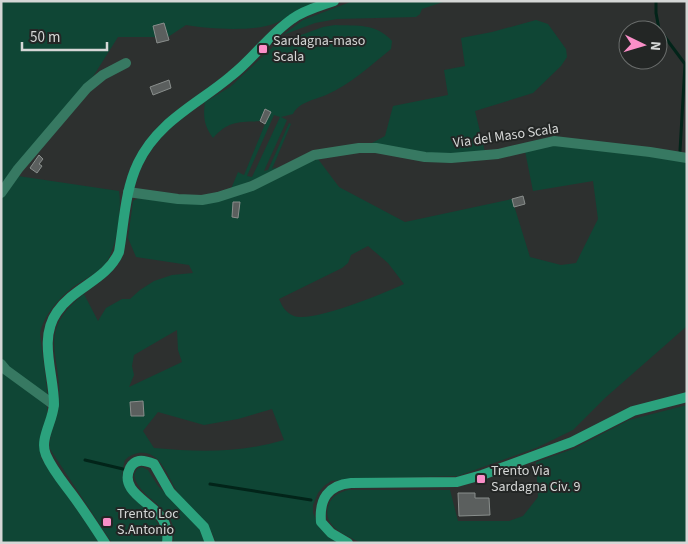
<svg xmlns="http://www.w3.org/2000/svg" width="688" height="544" viewBox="0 0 688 544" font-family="'Source Sans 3',sans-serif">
<rect width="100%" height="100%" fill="#2d302f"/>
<!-- green -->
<g fill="#0f4635" fill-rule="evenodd">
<path d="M1,1H317C303,8 290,17 276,23C255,32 209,29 186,25L168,37H118L89,83L1,189Z"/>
<polygon points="353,1 446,1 422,9 420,14 416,17 337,19 315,23 283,35 303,20"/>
<polygon points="536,20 548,24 566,49 567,57 561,66 533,93 475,111 485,152 440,155 370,144 385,136 393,106 448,95 444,70 465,66 461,38 492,32"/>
<path d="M335,25C357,26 376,23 392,41L391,49C371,65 350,85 326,95C314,100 299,102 293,114L281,117L287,120L264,171L268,170L289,123L291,124L272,169L276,167L274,172L231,189L238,172L244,175L270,112L265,109L260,121C238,122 228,121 213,138C204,126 203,117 205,102L230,87L276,44L323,27ZM274,115L280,117L252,177L247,176Z"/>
<path d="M551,145L687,161V326L605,398L573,430L536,448L458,476L367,478L331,481L324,486L318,493L313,505V513L318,524L338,543H216C210,522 195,512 181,497C169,483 163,449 138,453C133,454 129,456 125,460C111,505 161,500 163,543H112L50,449C48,434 58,420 59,405C63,355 34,333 84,294L98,321L106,308L122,299H130L140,290L154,281L172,275L193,273L189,265L136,257L128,238L133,201L138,198L196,202L318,159L339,187L405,222L512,199L530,257L561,265L576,263L598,219L593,181L533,191L525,151ZM368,246L388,263L404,284C385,293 312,323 294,316C285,312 282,306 279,299L342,268L348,263L351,255ZM177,330L178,350L182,362L129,387L134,375L132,366L134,355ZM272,409L284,440C240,453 199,452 154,448L143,431L158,412L204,425L238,419Z"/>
<path d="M18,176L119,191C122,209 117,251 104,265C96,274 83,280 73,287C59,298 43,316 40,334L48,398L1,361V198Z"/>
<polygon points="1,368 47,406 47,418 42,432 41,458 100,543 1,543"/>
<path d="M687,405V543H362C347,536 320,526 329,504C332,496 340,492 348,490H450L458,521H509L523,516L538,497L536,462L573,449L629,420Z"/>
<path d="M142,467L148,470L158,486L199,526L207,543H173C181,507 139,501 134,475L137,469Z"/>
</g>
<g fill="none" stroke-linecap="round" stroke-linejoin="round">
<!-- stream -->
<g stroke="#022419" stroke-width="3">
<polyline points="656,1 656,13 659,29 685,64 680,151"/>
<polyline points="85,460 123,469"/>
<polyline points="210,484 311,500"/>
</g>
</g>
<!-- building -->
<g fill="#5b5f5e" stroke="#898e8c">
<polygon points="164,23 169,40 157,43 153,26"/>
<polygon points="169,80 171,88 153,95 150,87"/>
<polygon points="265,109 271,112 265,124 260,121"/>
<polygon points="39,155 43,159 39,164 42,166 37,173 30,168"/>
<polygon points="523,196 525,204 514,207 512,199"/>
<polygon points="233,202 240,202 238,218 232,217"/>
<polygon points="143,401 144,416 131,416 130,402"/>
<polygon points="458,493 475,493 475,498 489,498 490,515 459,516"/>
</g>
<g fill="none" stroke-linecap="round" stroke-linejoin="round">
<!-- street -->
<g stroke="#377962" stroke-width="10">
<polyline points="128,192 178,199 202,200 218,197 252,186 314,155 359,148 376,148 425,157 451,158 498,154 554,141 650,152 687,158"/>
<polyline points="1,193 18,169 87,88 103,75 126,63"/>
<polyline points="1,364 6,370 54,405"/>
</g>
<!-- secondary -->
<g stroke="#2ba27d" stroke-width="10">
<path d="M105,543C94,526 83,509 71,493C62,481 52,469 46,455C39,439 53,422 54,404C54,374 38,339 57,312C74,287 107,280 119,252C124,223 125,190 138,163C158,121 198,104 231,76C253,59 269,35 292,19C304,10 320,6 334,1"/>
<path d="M167,543C168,535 167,527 163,520C154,503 118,492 130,468C132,464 134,462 139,461C144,460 149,462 154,464L170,492L204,527L210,543"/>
<path d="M348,543L331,533L321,522C319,499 328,485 351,483L457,482L482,475L572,442L633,411L687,397"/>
</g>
</g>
<!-- markers -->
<g fill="#fa8fc8" stroke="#232625" stroke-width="2">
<rect x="258" y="44" width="10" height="10" rx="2.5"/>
<rect x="476" y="474" width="10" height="10" rx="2.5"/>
<rect x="102" y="517" width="10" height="10" rx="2.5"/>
</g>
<g text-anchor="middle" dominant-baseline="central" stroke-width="4" stroke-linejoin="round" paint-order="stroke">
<!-- poi labels -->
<g font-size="14" fill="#d5d7d6" stroke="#232625" text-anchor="start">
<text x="273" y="41">Sardagna-maso<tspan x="273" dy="16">Scala</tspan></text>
<text x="491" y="471">Trento Via<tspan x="491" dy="16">Sardagna Civ. 9</tspan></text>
<text x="117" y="514">Trento Loc<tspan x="117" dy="16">S.Antonio</tspan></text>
</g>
<!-- street labels -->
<g font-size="14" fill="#d5d7d6" stroke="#232625">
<text transform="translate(506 136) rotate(-8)">Via del Maso Scala</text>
</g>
</g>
<!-- border -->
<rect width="688" height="544" fill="none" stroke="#d5d7d6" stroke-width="5"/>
<!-- north arrow -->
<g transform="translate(643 45) rotate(95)"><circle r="24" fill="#232625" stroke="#6a6d6c"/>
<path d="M0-4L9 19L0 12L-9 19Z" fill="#fa8fc8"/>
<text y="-8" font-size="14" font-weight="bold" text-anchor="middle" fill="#d5d7d6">N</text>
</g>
<!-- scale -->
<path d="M22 42v8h85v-8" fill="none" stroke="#d5d7d6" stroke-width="2.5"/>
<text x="30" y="42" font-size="15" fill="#d5d7d6" stroke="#232625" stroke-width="4" paint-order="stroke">50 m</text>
</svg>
